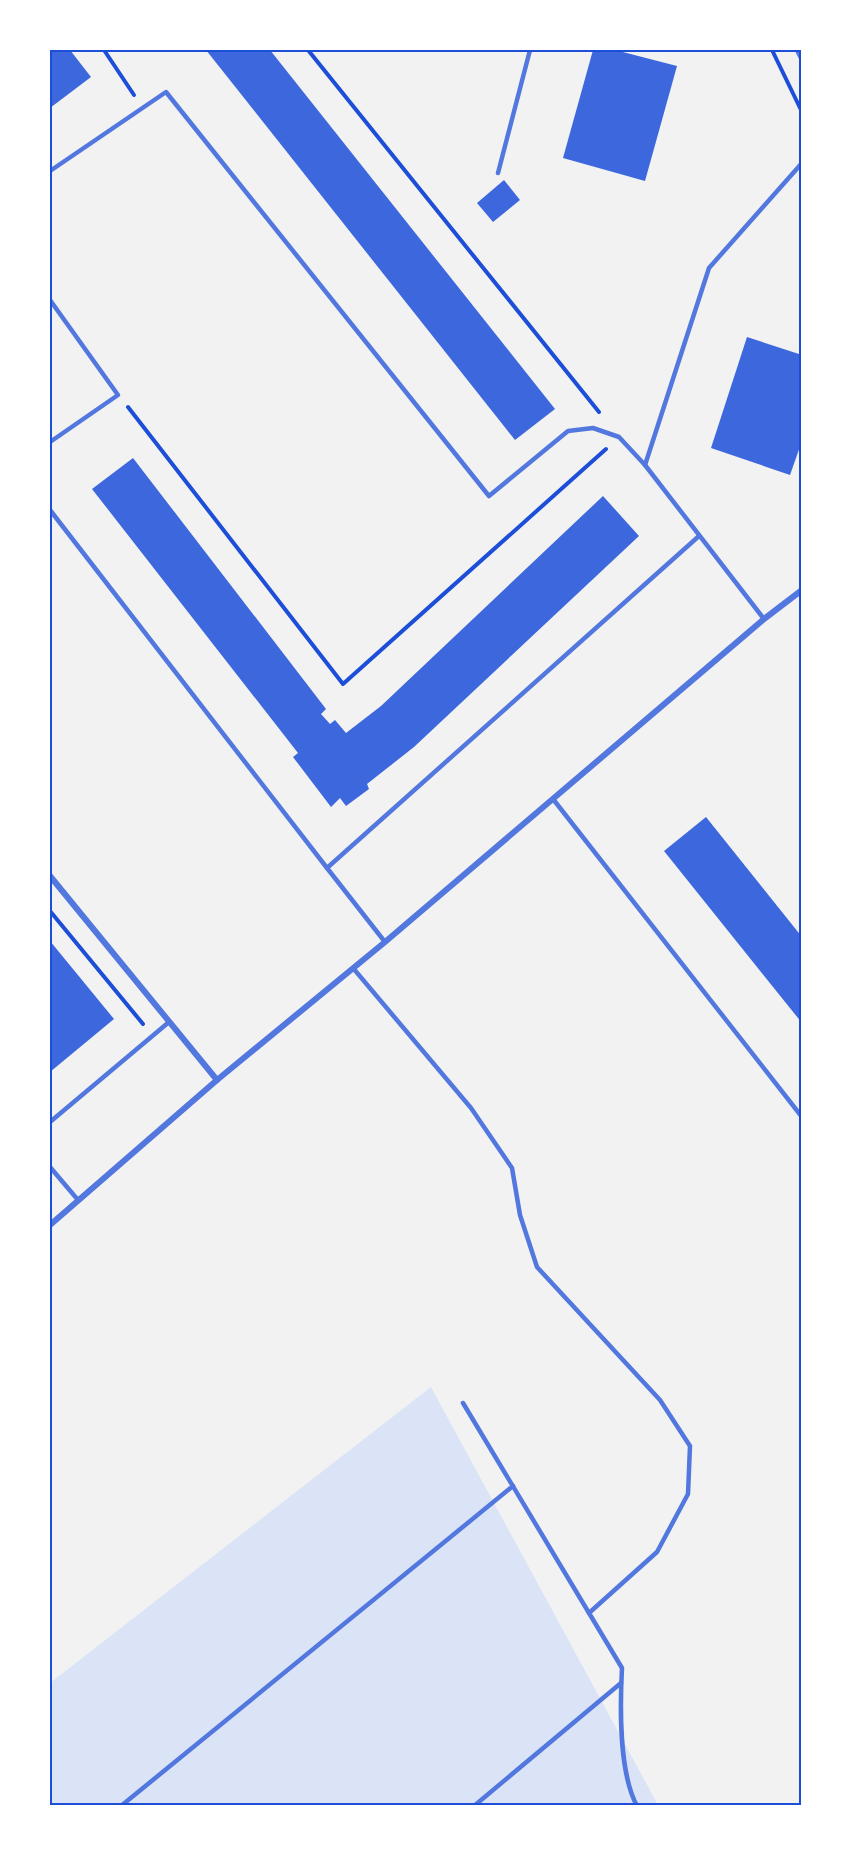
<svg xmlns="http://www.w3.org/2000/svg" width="851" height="1855" viewBox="0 0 851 1855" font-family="'Fira Sans Condensed',sans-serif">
<rect width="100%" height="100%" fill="#f2f2f2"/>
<!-- green -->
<polygon fill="#dbe4f7" points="431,1387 658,1805 50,1806 50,1683"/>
<!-- building -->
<g fill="#3d67dc">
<polygon points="50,50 70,50 91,77 50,108"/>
<polygon points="206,50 270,50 555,409 515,440"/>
<polygon points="593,50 615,50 677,66 645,181 563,158"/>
<polygon points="504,180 520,200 493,222 477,203"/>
<polygon points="747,337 802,355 802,441 790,475 711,448"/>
<polygon points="133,458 326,709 321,714 330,724 335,720 346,733 381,706 603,496 639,536 414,747 367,784 369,789 346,806 340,798 331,807 293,757 298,753 92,489"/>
<polygon points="706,817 802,937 802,1023 664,851"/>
<polygon points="50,941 114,1019 50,1072"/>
</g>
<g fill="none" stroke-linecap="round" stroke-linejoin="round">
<!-- path -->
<g stroke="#1d4ed8" stroke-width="4">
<polyline points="104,50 134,95"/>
<polyline points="308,50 599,412"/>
<polyline points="772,50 802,112"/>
<polyline points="128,407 343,684 606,449"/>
<polyline points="50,911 143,1024"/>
</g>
<!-- service -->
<g stroke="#5277de" stroke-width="4.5">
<polyline points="797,50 802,60"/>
<polyline points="50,171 166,92 489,496 568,431 593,428 619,437 645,465 764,619"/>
<polyline points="498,173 530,50"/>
<polyline points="50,300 118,395 50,442"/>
<polyline points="645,465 709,268 802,163"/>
<polyline points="50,510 327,868"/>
<polyline points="553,799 802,1117"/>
<polyline points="385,942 327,868 699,536"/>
<polyline points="353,968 471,1108 512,1168 520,1215 537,1267 660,1400 690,1446 688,1494 657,1552 589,1613"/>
<polyline points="50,1122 169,1022"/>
<polyline points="50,1167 78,1200"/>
<path d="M463,1403L622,1668C620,1705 619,1773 637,1806"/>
<polyline points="121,1806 513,1486"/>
<polyline points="474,1806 621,1683"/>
</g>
<!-- minor -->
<g stroke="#5277de" stroke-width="6">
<polyline points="50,876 217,1080"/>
<polyline points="50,1225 217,1080 385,942 764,619 802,590"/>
</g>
</g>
<!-- border -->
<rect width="851" height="1855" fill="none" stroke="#ffffff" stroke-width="102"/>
<rect x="51" y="51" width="749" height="1753" fill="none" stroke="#1d4ed8" stroke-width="2"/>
</svg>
